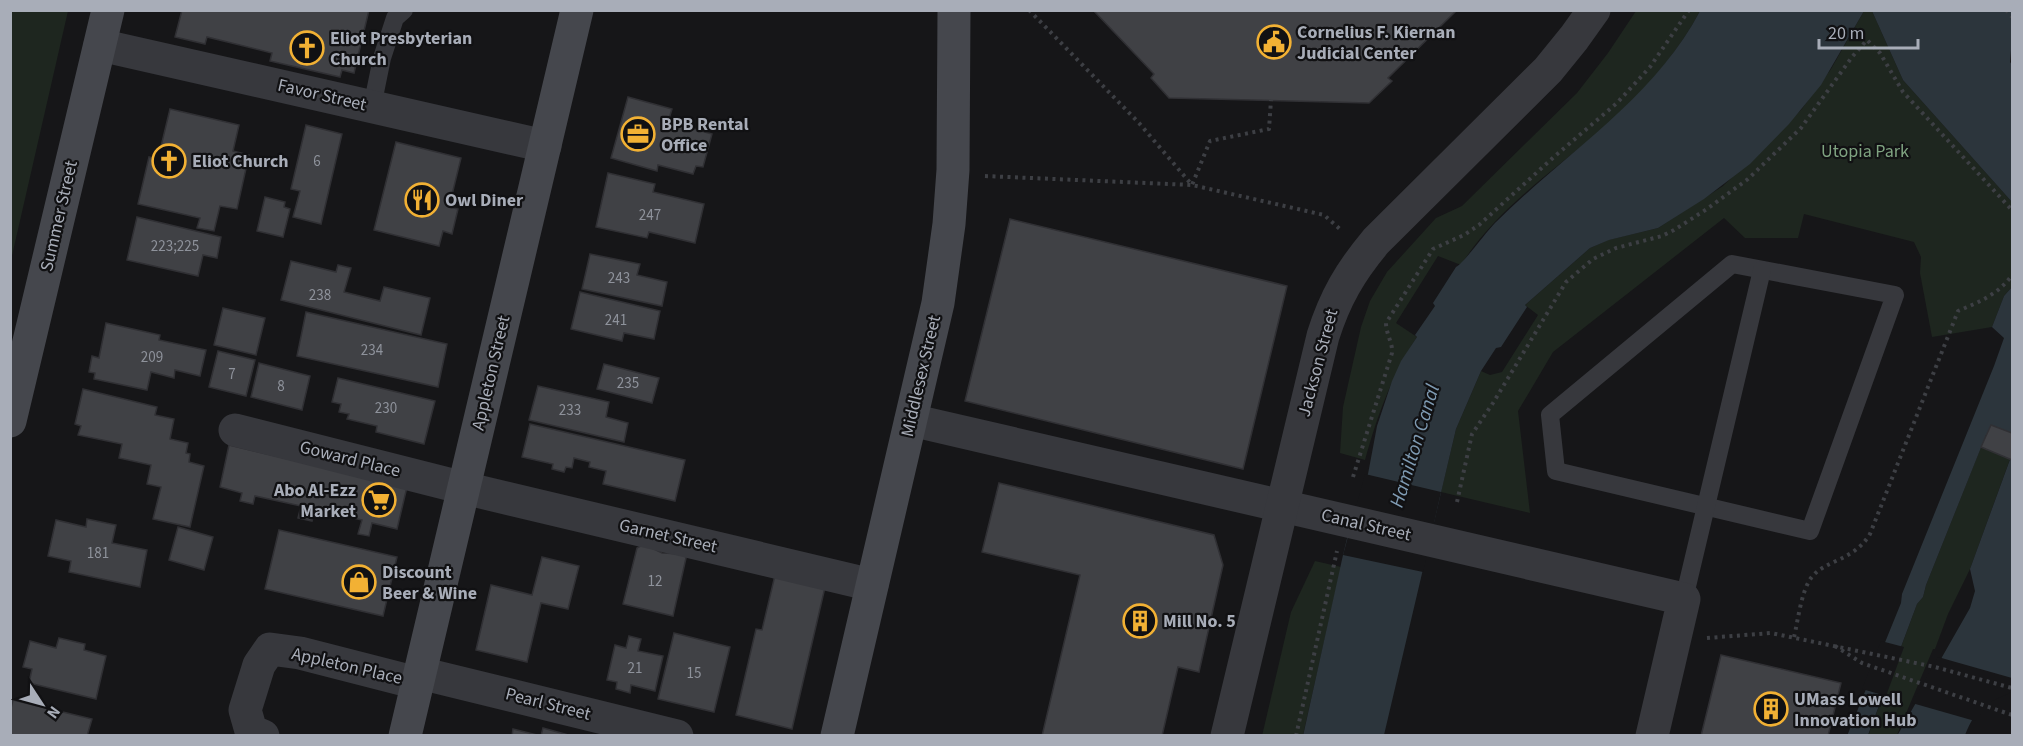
<svg xmlns="http://www.w3.org/2000/svg" width="2023" height="746" viewBox="0 0 2023 746" font-family="'Source Sans 3',sans-serif">
<rect width="100%" height="100%" fill="#161618"/>
<!-- green -->
<g fill="#1e261f">
<polygon points="11,10 68,11 11,260 10,11"/>
<path d="M1636,11H1700C1678,53 1643,93 1607,125C1557,169 1497,207 1461,265L1438,256L1396,323L1417,337C1392,374 1377,417 1365,460L1340,453L1343,407L1361,327L1370,301L1387,272L1436,218L1462,206L1577,93L1608,53Z"/>
<polygon points="1864,11 1872,11 1903,80 2012,202 2012,287 2004,296 1992,327 1932,337 1920,273 1921,257 1914,242 1804,214 1798,238 1745,238 1724,218 1553,352 1518,411 1530,513 1441,492 1456,429 1481,371 1490,375 1502,372 1538,315 1525,305 1590,248 1608,240 1658,228 1723,186 1801,110 1831,69"/>
<polygon points="1981,447 2010,459 1970,569 1948,614 1935,649 1933,649 1897,735 1868,736 1917,604 1923,597 1926,585"/>
<polygon points="1315,561 1341,567 1303,735 1262,736 1291,612"/>
</g>
<!-- water -->
<g fill="#2c353c">
<path d="M1700,11H1864L1821,85L1789,124L1750,164L1704,199L1658,228L1609,240L1590,248L1525,305L1527,307L1501,347L1496,348L1481,371L1456,429L1384,735L1303,736L1343,555L1351,522L1368,474L1377,426L1392,381L1401,361L1417,337L1415,335L1435,306L1433,303L1456,267C1464,263 1485,233 1495,223C1564,154 1653,100 1700,11Z"/>
<polygon points="1872,11 2012,11 2012,39 2010,62 2012,65 2012,202 1903,80"/>
<polygon points="2012,287 2012,445 1986,435 1926,585 1923,597 1917,604 1868,735 1847,736 1901,603 1902,594 1994,366 2004,338 1992,327 2004,296"/>
<path d="M2012,454V688C1986,701 1976,708 1965,735L1897,736L1970,608L1975,591L1970,569Z"/>
</g>
<!-- pier -->
<g fill="#161618">
<polygon points="1365,474 1441,492 1423,572 1343,555"/>
<polygon points="1881,641 1904,647 1886,696 1862,689"/>
<polygon points="1938,657 2012,678 2012,692 1992,701 1975,721 1912,703"/>
</g>
<!-- building -->
<g fill="#404145" stroke="#303034" stroke-width="1.5">
<polygon points="182,10 369,10 354,73 342,70 340,77 270,61 272,53 207,37 205,44 175,37"/>
<polygon points="1093,10 1457,10 1388,78 1392,81 1369,103 1169,98 1151,78 1154,74"/>
<polygon points="628,97 672,109 668,122 712,134 703,167 696,166 693,174 658,165 657,171 611,158"/>
<polygon points="170,109 239,125 233,151 249,155 237,209 220,206 214,231 197,228 200,218 138,204 149,157 158,159"/>
<polygon points="306,125 342,134 321,224 293,217 300,191 291,189"/>
<polygon points="396,142 461,158 449,207 458,209 452,234 443,231 439,246 374,230"/>
<polygon points="608,173 655,184 653,192 704,204 695,243 649,232 647,238 596,227"/>
<polygon points="265,197 285,202 284,207 290,209 283,237 257,231"/>
<polygon points="137,217 221,237 217,258 203,255 198,276 127,260"/>
<polygon points="1010,219 1287,286 1243,469 965,401"/>
<polygon points="590,254 640,264 637,275 667,282 662,306 582,289"/>
<polygon points="291,261 336,272 338,265 351,268 344,292 380,301 384,287 430,298 421,335 281,300"/>
<polygon points="580,292 660,311 654,339 624,333 622,341 571,329"/>
<polygon points="223,308 265,318 256,355 214,345"/>
<polygon points="306,312 447,344 438,387 297,356"/>
<polygon points="106,323 160,335 159,340 206,350 200,376 175,370 174,378 151,372 147,390 94,379 95,373 89,372 92,356 99,358"/>
<polygon points="218,351 255,360 246,396 209,387"/>
<polygon points="259,363 310,376 302,410 251,397"/>
<polygon points="604,364 659,378 652,403 597,389"/>
<polygon points="338,378 435,401 424,444 376,432 377,426 347,419 349,414 339,412 341,404 332,402"/>
<polygon points="538,386 609,402 606,417 628,423 624,442 529,420"/>
<polygon points="83,389 157,407 155,415 174,419 170,439 188,443 186,453 190,454 189,462 204,466 190,527 153,519 161,487 147,484 151,465 119,458 122,444 78,435 81,426 75,424"/>
<polygon points="530,424 685,460 675,501 603,484 606,471 589,467 590,462 574,458 572,468 566,467 564,472 552,469 553,464 522,457"/>
<polygon points="1991,425 2012,433 2012,460 1981,447"/>
<polygon points="229,445 407,487 397,529 372,523 369,536 358,534 362,520 315,509 312,521 298,518 301,506 255,496 253,504 240,501 242,493 220,487"/>
<polygon points="999,483 1214,535 1223,565 1199,672 1178,667 1162,736 1042,736 1080,575 982,552"/>
<polygon points="87,519 116,525 112,543 147,550 140,587 69,572 71,561 48,556 56,520 86,527"/>
<polygon points="178,527 213,537 204,570 169,560"/>
<polygon points="279,530 397,557 383,616 265,589"/>
<polygon points="644,544 662,553 684,554 686,558 673,616 623,604 637,548"/>
<polygon points="542,557 579,566 568,609 541,603 527,662 476,650 491,585 532,595"/>
<polygon points="776,571 826,583 792,729 736,715 756,629 762,630"/>
<polygon points="674,633 730,647 714,712 658,699"/>
<polygon points="629,636 641,639 638,651 663,656 655,691 631,685 630,693 616,689 617,682 607,680 615,645 626,648"/>
<polygon points="59,638 85,644 84,650 106,656 96,699 29,683 32,669 23,667 30,641 56,648"/>
<polygon points="1721,655 1841,683 1828,736 1701,736"/>
<polygon points="13,700 92,719 87,736 10,736 10,712"/>
<polygon points="543,728 572,736 541,736"/>
<polygon points="513,729 541,736 512,736"/>
</g>
<g fill="none" stroke-linecap="round" stroke-linejoin="round">
<!-- path -->
<g stroke="#3d3f44" stroke-width="4" stroke-dasharray="3 4.5" stroke-linecap="butt">
<polyline points="1029,10 1139,123 1192,185 1210,141 1269,129 1271,100"/>
<polyline points="2006,10 2012,17"/>
<polyline points="985,176 1192,185 1324,215 1342,231"/>
<path d="M1353,477L1392,353C1393,343 1386,334 1386,323L1433,249L1464,235L1479,225L1555,156L1617,103L1650,67L1689,10"/>
<polyline points="1457,502 1472,434 1493,403 1566,282 1593,259 1616,248 1662,236 1674,230 1707,209 1748,179 1801,128 1852,57 1867,40 1880,53 1903,92 2012,210"/>
<path d="M1794,637C1798,621 1801,592 1811,578C1824,560 1854,561 1870,534L1958,311C1979,302 1999,294 2012,275"/>
<polyline points="1707,638 1771,633 1935,667 2012,688"/>
<polyline points="1835,646 1862,663 2012,715"/>
<polyline points="1296,736 1337,551"/>
</g>
<!-- lane -->
<g stroke="#37383d" stroke-width="18">
<polyline points="372,107 382,58 395,18 404,10"/>
<polygon points="1732,264 1895,295 1810,531 1556,471 1550,415"/>
<polyline points="1684,599 1762,270"/>
</g>
<!-- street -->
<g stroke="#37383d" stroke-width="33">
<polyline points="100,45 545,146"/>
<polyline points="911,420 1684,599 1652,736"/>
<polyline points="235,430 464,488 872,585"/>
<polyline points="420,673 677,736"/>
<polyline points="263,736 251,731 245,710 259,665 270,649 300,653 417,683"/>
<path d="M1227,736L1323,336C1335,298 1350,272 1376,241L1548,70L1574,38L1594,10"/>
</g>
<!-- secondary -->
<g stroke="#45474d" stroke-width="33">
<polyline points="10,421 108,10"/>
<polyline points="405,736 577,10"/>
<polyline points="837,736 938,303 949,224 953,170 954,10"/>
</g>
</g>
<!-- icons -->
<defs>
<symbol id="civic-ring" viewBox="-11 -11 22 22"><circle r="9.5" fill="#111113" stroke="#f2b134" stroke-width="1.5"/><path d="M-.6-6.5H3V-4.5H.6V-3L4-1V1h2V6H-6V1h2V-1L-.6-3ZM-1.2 2.5V6h2.4V2.5Z" fill="#f2b134"/></symbol>
<symbol id="church-ring" viewBox="-11 -11 22 22"><circle r="9.5" fill="#111113" stroke="#f2b134" stroke-width="1.5"/><path d="M-1.2-6h2.4v3.5h3.3v2.4h-3.3V6h-2.4V-.1h-3.3v-2.4h3.3Z" fill="#f2b134"/></symbol>
<symbol id="office-ring" viewBox="-11 -11 22 22"><circle r="9.5" fill="#111113" stroke="#f2b134" stroke-width="1.5"/><path d="M-6-3h4V-5.5h4V-3h4V5H-6ZM-1-4.5V-3h2v-1.5ZM-6 0V1H6V0Z" fill="#f2b134"/></symbol>
<symbol id="restaurant-ring" viewBox="-11 -11 22 22"><circle r="9.5" fill="#111113" stroke="#f2b134" stroke-width="1.5"/><path d="M-5-6h1v4h1v-4h1v4h1v-4h1v5L-1.5 .5V6h-2V.5L-5-1ZM5-6V6H3V1.5H1.5Q1.5-4 5-6Z" fill="#f2b134"/></symbol>
<symbol id="supermarket-ring" viewBox="-11 -11 22 22"><circle r="9.5" fill="#111113" stroke="#f2b134" stroke-width="1.5"/><path d="M-6-5.5h2.5l.6 2H6L4.5 2H-2.5L-4.4-4H-6ZM-1.5 3.2a1.3 1.3 0 1 0 .1 0ZM3 3.2a1.3 1.3 0 1 0 .1 0Z" fill="#f2b134"/></symbol>
<symbol id="shop-ring" viewBox="-11 -11 22 22"><circle r="9.5" fill="#111113" stroke="#f2b134" stroke-width="1.5"/><path d="M-5-2.5h2.3a2.7 3.5 0 0 1 5.4 0H5L5.5 6h-11ZM-1.5-2.5h3a1.5 2.3 0 0 0-3 0Z" fill="#f2b134"/></symbol>
<symbol id="building-ring" viewBox="-11 -11 22 22"><circle r="9.5" fill="#111113" stroke="#f2b134" stroke-width="1.5"/><path d="M-4-6H4V6H1V3H-1V6H-4ZM-2.5-4.3h1.7v1.8h-1.7ZM.8-4.3h1.7v1.8H.8ZM-2.5-1h1.7V.8h-1.7ZM.8-1h1.7V.8H.8Z" fill="#f2b134"/></symbol>
</defs>
<g fill-rule="evenodd">
<use href="#civic-ring" x="1255" y="23" width="38" height="38"/>
<use href="#church-ring" x="288" y="29" width="38" height="38"/>
<use href="#office-ring" x="619" y="115" width="38" height="38"/>
<use href="#church-ring" x="150" y="142" width="38" height="38"/>
<use href="#restaurant-ring" x="403" y="181" width="38" height="38"/>
<use href="#supermarket-ring" x="360" y="481" width="38" height="38"/>
<use href="#shop-ring" x="340" y="563" width="38" height="38"/>
<use href="#building-ring" x="1121" y="602" width="38" height="38"/>
<use href="#building-ring" x="1752" y="690" width="38" height="38"/>
</g>
<g text-anchor="middle" dominant-baseline="central" stroke-width="4.5" stroke-linejoin="round" paint-order="stroke">
<!-- number labels -->
<g font-size="15" fill="#8e929b">
<text x="317" y="161">6</text>
<text x="650" y="215">247</text>
<text x="175" y="246">223;225</text>
<text x="619" y="278">243</text>
<text x="320" y="295">238</text>
<text x="616" y="320">241</text>
<text x="372" y="350">234</text>
<text x="152" y="357">209</text>
<text x="232" y="374">7</text>
<text x="628" y="383">235</text>
<text x="281" y="386">8</text>
<text x="386" y="408">230</text>
<text x="570" y="410">233</text>
<text x="98" y="553">181</text>
<text x="655" y="581">12</text>
<text x="635" y="668">21</text>
<text x="694" y="673">15</text>
</g>
<!-- poi labels -->
<g font-size="18" font-weight="bold" fill="#a8adb8" stroke="#111113" text-anchor="start">
<text x="1297" y="32">Cornelius F. Kiernan<tspan x="1297" dy="21">Judicial Center</tspan></text>
<text x="330" y="38">Eliot Presbyterian<tspan x="330" dy="21">Church</tspan></text>
<text x="661" y="124">BPB Rental<tspan x="661" dy="21">Office</tspan></text>
<text x="192" y="161">Eliot Church</text>
<text x="445" y="200">Owl Diner</text>
<text x="356" y="490" text-anchor="end">Abo Al-Ezz<tspan x="356" dy="21">Market</tspan></text>
<text x="382" y="572">Discount<tspan x="382" dy="21">Beer &amp; Wine</tspan></text>
<text x="1163" y="621">Mill No. 5</text>
<text x="1794" y="699">UMass Lowell<tspan x="1794" dy="21">Innovation Hub</tspan></text>
</g>
<!-- street labels -->
<g font-size="18" fill="#a8adb8" stroke="#111113">
<text transform="translate(322 95) rotate(13)">Favor Street</text>
<text transform="translate(59 216) rotate(-77)">Summer Street</text>
<text transform="translate(1318 363) rotate(-75)">Jackson Street</text>
<text transform="translate(491 373) rotate(-77)">Appleton Street</text>
<text transform="translate(921 376) rotate(-77)">Middlesex Street</text>
<text transform="translate(350 459) rotate(14)">Goward Place</text>
<text transform="translate(1366 525) rotate(13)">Canal Street</text>
<text transform="translate(668 536) rotate(13)">Garnet Street</text>
<text transform="translate(347 666) rotate(13)">Appleton Place</text>
<text transform="translate(548 704) rotate(14)">Pearl Street</text>
</g>
<!-- park labels -->
<g font-size="18" fill="#7fa381" stroke="#111113">
<text x="1865" y="151">Utopia Park</text>
</g>
<!-- water labels -->
<g font-size="20" font-style="italic" fill="#7f9bb3" stroke="#111113">
<text transform="translate(1415 446) rotate(-73)">Hamilton Canal</text>
</g>
</g>
<!-- border -->
<rect width="2023" height="746" fill="none" stroke="#a8adb8" stroke-width="24"/>
<!-- north arrow -->
<g transform="translate(42 704) rotate(126)" stroke="#111113" stroke-width="4.5" paint-order="stroke">
<path d="M0-4.5L10 22L0 15L-10 22Z" fill="#a8adb8"/>
<text y="-9" font-size="16" font-weight="bold" text-anchor="middle" fill="#a8adb8">N</text>
</g>
<!-- scale -->
<path d="M1819 39v9h99v-9" fill="none" stroke="#a8adb8" stroke-width="3"/>
<text x="1828" y="39" font-size="18" fill="#a8adb8" stroke="#111113" stroke-width="4.5" paint-order="stroke">20 m</text>
</svg>
